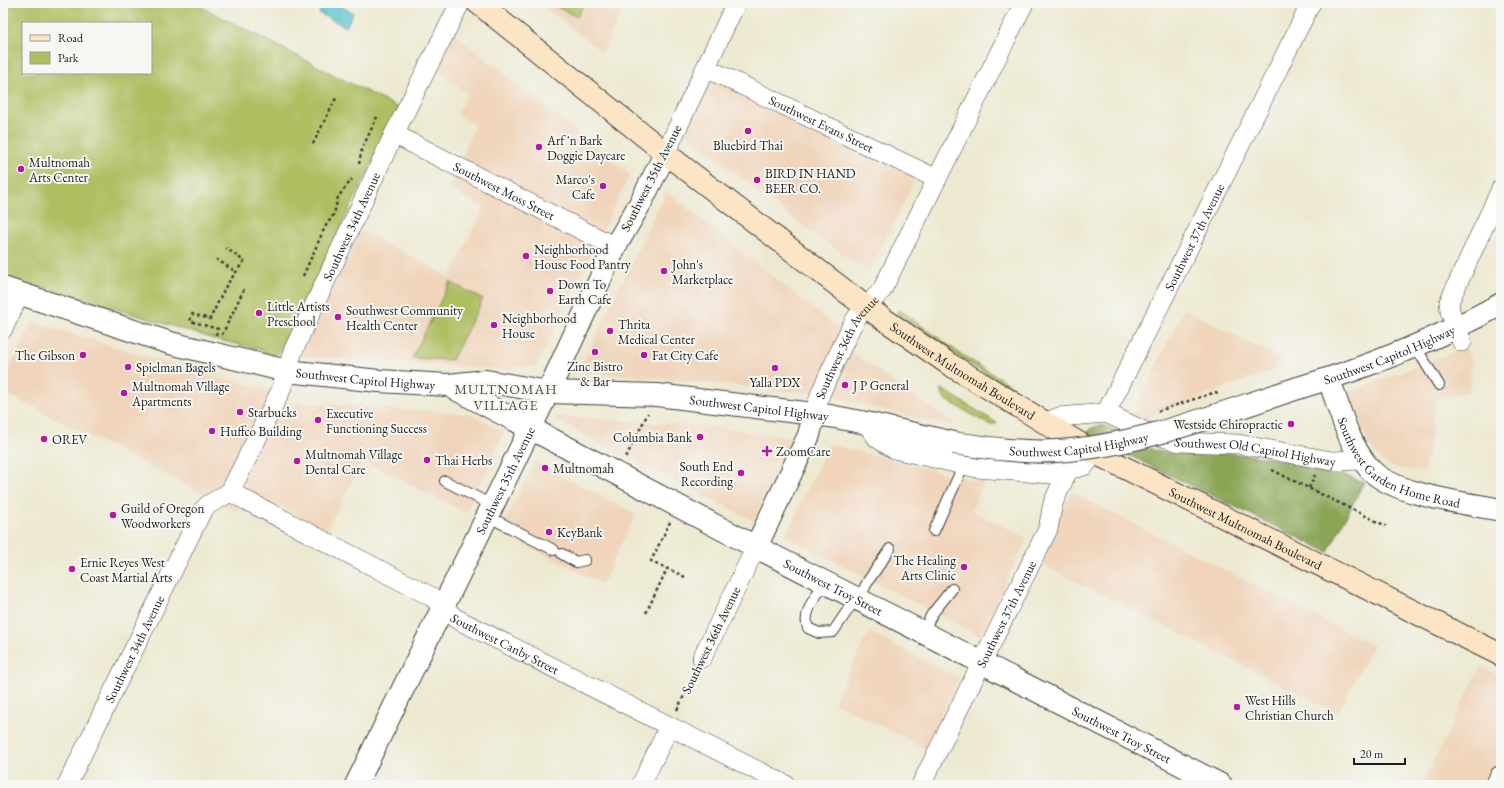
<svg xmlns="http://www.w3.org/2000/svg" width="1504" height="788" viewBox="0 0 1504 788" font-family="'EB Garamond',serif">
<rect width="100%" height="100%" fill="#f6f6f2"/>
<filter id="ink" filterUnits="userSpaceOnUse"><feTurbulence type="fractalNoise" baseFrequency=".025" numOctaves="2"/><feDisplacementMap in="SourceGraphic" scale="8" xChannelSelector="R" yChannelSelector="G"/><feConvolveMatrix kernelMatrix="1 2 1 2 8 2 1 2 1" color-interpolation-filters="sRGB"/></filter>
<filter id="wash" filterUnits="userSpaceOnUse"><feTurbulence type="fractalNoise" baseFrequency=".012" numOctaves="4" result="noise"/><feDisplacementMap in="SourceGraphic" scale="16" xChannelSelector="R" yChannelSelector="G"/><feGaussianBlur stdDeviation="0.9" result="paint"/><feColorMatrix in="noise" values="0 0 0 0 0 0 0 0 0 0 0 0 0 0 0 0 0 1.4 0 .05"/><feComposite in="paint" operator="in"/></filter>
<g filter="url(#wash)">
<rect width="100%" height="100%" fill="#ede9d1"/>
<!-- built -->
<g fill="#f0d5bc">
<polygon points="540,3 626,3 602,52"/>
<polygon points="454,34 630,174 536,367 514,366 514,370 301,356 361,231 450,277 484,207 449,189 475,124 457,115 467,94 437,70"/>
<polygon points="712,78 916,178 869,272 796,221 685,133"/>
<polygon points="666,191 841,331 852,352 897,385 958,425 939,423 815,393 579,371"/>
<polygon points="1184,309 1281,359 1276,369 1150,416 1136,419 1132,416"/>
<polygon points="32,322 204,374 261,388 290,402 470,414 505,432 466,513 362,460 327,530 248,490 237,511 3,392 3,382"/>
<polygon points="1466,348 1472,363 1469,392 1437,397 1424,473 1393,467 1381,460 1368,444 1349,392"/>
<polygon points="556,416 719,427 793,438 754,521 555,420"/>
<polygon points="829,444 984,483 971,510 1027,538 980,636 785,536"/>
<polygon points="534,462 636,514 602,584 500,532"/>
<polygon points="1071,492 1373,645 1338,713 1037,562"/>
<polygon points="869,632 959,678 925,748 834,702"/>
<polygon points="1481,666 1501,676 1501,756 1486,785 1426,785 1423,783"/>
</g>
<!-- green -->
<g fill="#aebe61" stroke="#656d3e" fill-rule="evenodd">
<path d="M3,3H194L399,108L279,353L273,355L266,354L259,349L214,339L48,288L40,289L3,278ZM23,23H151V73H23Z"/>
<polygon points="548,3 584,3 577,17"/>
<polygon points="450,282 483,299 452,360 412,358"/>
<polygon points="900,310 959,353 1012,386 1010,389 957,356 896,313"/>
<polygon points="942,389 997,423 992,425 986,423 945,399 942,394"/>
</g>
<!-- forest -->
<path fill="#8aa557" stroke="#53603a" d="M1099,425C1111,426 1116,431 1126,437C1137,444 1149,449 1162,452C1183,456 1203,451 1224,453C1271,456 1319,466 1364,482L1328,552L1085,434L1090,429Z"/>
<!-- water -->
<polygon fill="#56c2cf" stroke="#396f76" points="324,3 334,3 353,13 346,27 319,13"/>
</g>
<g filter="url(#ink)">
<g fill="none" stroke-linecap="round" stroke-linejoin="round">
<defs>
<g id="service">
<polyline points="1415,346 1439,385"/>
<polyline points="445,481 492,505"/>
<polyline points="487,516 554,550"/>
<polyline points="934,531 964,464"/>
<polyline points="562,554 576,562 585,560"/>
<path d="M825,582C817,595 802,612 808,628L819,633L833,632L856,598"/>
<polyline points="859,599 868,581 890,549"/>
<polyline points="923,632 932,614 952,589"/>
</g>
<g id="minor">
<path id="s1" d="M706,68L937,179"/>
<path id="s2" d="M394,134L615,247"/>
<polyline points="666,152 736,3"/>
<polyline points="3,329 20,293"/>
<polyline points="1462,342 1450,311 1449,302 1501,189"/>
<path id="s3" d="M1106,413L1311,3"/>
<path id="s4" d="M814,414L821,392L851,327L857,317L882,290L1024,3"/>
<polyline points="866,423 877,438 894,449 977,468 1050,474 1084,466 1095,453"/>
<path id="s5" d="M1044,423L1059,417L1106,413L1144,431L1179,442L1238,444L1332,461L1362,460"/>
<path id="s6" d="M230,492L432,597L455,618L786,785"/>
<polyline points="702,658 756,547"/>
<path id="s7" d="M67,785L202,511L208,505L230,492L281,390L293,351L394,134L460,3"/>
<polyline points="641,785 669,727"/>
<path id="s8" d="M921,785L1048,529L1053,503L1068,470"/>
</g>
<g id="tertiary">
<path id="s9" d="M3,288L170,343L287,371L379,381L448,385L486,381L548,392L657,395L830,416L866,423L954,443"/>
<path id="s10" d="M1329,379C1339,408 1348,444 1369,468C1391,495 1466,503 1501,510"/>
<path id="s11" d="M448,385L756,547L1221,785"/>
<path id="s12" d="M1298,388C1369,367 1436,340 1501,304"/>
<polyline points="756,547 809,435 814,414"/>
<path id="s13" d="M356,785L548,392L615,247L641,202L666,152"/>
<polyline points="1497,785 1501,777"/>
</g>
<g id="secondary">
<path id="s14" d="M478,3L678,163L866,307L949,364L1095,453L1501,655"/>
</g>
</defs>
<!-- service casing -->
<use href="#service" stroke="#3b3b37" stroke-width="12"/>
<!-- minor casing -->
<use href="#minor" stroke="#3b3b37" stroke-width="20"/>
<!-- tertiary casing -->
<use href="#tertiary" stroke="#3b3b37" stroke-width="24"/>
<!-- secondary casing -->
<use href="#secondary" stroke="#3b3b37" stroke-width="24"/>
<!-- path -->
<g stroke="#3b3b37" stroke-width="2.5" stroke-dasharray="3 3" stroke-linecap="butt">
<polyline points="313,144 337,96"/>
<polyline points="359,164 362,149 377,117"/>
<polyline points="216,259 236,272"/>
<polyline points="303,276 325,227 334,214 338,197 352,179"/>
<polyline points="216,335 218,329 190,321 192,314 210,319 226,286 244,261 226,248"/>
<polyline points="222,335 244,289"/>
<polyline points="1158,411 1216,392 1218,395"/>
<polyline points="626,457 648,413"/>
<polyline points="1272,470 1386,526"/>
<polyline points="1309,488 1315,475"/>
<polyline points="670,522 651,561 685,577"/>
<polyline points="646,613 667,569"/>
<polyline points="677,710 695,673"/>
</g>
<!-- service -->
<use href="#service" stroke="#fff" stroke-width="10"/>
<!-- minor -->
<use href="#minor" stroke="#fff" stroke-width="19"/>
<!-- tertiary -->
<use href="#tertiary" stroke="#fff" stroke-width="22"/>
<!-- secondary -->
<use href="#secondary" stroke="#fce5c4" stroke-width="22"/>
<defs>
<g id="tertiary-bridge">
<path id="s15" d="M954,443C988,448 1022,453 1057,451C1140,446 1220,413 1298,388"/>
</g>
</defs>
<!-- tertiary-bridge casing -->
<use href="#tertiary-bridge" stroke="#3b3b37" stroke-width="24" stroke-linecap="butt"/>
<!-- tertiary-bridge -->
<use href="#tertiary-bridge" stroke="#fff" stroke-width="22"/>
</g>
</g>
<!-- markers -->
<g fill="#b5179e" stroke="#f6f6f2" stroke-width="1.5">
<circle cx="748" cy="131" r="4"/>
<circle cx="539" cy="147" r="4"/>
<circle cx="21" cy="169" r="4"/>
<circle cx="757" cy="180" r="4"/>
<circle cx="603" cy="186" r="4"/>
<circle cx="526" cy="256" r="4"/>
<circle cx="664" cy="271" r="4"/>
<circle cx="550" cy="291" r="4"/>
<circle cx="259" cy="313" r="4"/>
<circle cx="338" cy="317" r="4"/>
<circle cx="494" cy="325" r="4"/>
<circle cx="610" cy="331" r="4"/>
<circle cx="595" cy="352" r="4"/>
<circle cx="83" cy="355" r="4"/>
<circle cx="644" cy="355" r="4"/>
<circle cx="128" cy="367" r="4"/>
<circle cx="775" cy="368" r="4"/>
<circle cx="845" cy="385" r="4"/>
<circle cx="124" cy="393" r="4"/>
<circle cx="240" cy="412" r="4"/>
<circle cx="318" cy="420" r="4"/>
<circle cx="1291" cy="424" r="4"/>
<circle cx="212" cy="431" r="4"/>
<circle cx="700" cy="437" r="4"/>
<circle cx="44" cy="439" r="4"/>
<path d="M765 445h4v4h4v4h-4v4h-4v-4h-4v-4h4z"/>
<circle cx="427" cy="460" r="4"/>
<circle cx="297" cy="461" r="4"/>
<circle cx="545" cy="468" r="4"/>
<circle cx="741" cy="473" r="4"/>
<circle cx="113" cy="515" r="4"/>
<circle cx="549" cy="532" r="4"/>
<circle cx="964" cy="567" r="4"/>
<circle cx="72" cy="569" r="4"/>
<circle cx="1237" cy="707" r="4"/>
</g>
<g text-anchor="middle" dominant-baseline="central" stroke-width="4" stroke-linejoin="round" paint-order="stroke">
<!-- street labels -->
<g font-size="13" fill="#1c1c1c" stroke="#f6f6f2">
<text stroke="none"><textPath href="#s1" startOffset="128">Southwest Evans Street</textPath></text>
<text transform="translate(651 178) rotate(-63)">Southwest 35th Avenue</text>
<text stroke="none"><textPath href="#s2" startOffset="124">Southwest Moss Street</textPath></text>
<text stroke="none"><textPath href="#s7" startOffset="632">Southwest 34th Avenue</textPath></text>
<text stroke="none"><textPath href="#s3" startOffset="197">Southwest 37th Avenue</textPath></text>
<text stroke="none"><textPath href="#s4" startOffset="75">Southwest 36th Avenue</textPath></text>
<text stroke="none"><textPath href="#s12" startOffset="97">Southwest Capitol Highway</textPath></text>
<text stroke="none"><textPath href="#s14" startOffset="609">Southwest Multnomah Boulevard</textPath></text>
<text stroke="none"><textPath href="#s9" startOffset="375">Southwest Capitol Highway</textPath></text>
<text stroke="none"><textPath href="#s9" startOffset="771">Southwest Capitol Highway</textPath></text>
<text stroke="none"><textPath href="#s15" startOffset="126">Southwest Capitol Highway</textPath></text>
<text stroke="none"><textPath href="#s5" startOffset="219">Southwest Old Capitol Highway</textPath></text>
<text stroke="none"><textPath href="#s10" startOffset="119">Southwest Garden Home Road</textPath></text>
<text stroke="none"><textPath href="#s13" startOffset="339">Southwest 35th Avenue</textPath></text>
<text stroke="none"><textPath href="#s14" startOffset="933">Southwest Multnomah Boulevard</textPath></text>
<text stroke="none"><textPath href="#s11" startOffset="435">Southwest Troy Street</textPath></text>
<text stroke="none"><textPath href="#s8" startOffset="191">Southwest 37th Avenue</textPath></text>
<text transform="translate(711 640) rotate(-64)">Southwest 36th Avenue</text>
<text stroke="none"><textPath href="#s6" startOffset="315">Southwest Canby Street</textPath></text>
<text stroke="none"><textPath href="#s7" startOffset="152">Southwest 34th Avenue</textPath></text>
<text stroke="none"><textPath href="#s11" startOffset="759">Southwest Troy Street</textPath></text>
</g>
<!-- poi labels -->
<g font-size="13" fill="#1c1c1c" stroke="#f6f6f2" text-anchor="start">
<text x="547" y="140">Arf 'n Bark<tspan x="547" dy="15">Doggie Daycare</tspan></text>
<text x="748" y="145" text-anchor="middle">Bluebird Thai</text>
<text x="29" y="162">Multnomah<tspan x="29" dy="15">Arts Center</tspan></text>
<text x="765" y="173">BIRD IN HAND<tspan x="765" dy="15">BEER CO.</tspan></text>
<text x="595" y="179" text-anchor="end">Marco's<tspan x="595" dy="15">Cafe</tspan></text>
<text x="534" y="249">Neighborhood<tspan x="534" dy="15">House Food Pantry</tspan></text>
<text x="672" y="264">John's<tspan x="672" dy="15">Marketplace</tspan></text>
<text x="558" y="284">Down To<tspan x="558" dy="15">Earth Cafe</tspan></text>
<text x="267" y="306">Little Artists<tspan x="267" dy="15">Preschool</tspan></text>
<text x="346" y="310">Southwest Community<tspan x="346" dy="15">Health Center</tspan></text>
<text x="502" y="318">Neighborhood<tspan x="502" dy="15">House</tspan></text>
<text x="618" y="324">Thrita<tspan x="618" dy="15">Medical Center</tspan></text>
<text x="75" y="355" text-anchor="end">The Gibson</text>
<text x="652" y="355">Fat City Cafe</text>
<text x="595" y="366" text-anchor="middle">Zinc Bistro<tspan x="595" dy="15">&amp; Bar</tspan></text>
<text x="136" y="367">Spielman Bagels</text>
<text x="775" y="382" text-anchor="middle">Yalla PDX</text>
<text x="853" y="385">J P General</text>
<text x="132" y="386">Multnomah Village<tspan x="132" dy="15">Apartments</tspan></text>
<text x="248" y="412">Starbucks</text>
<text x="326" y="413">Executive<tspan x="326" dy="15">Functioning Success</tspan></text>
<text x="1283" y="424" text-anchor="end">Westside Chiropractic</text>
<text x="220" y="431">Huffco Building</text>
<text x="692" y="437" text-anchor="end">Columbia Bank</text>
<text x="52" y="439">OREV</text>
<text x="776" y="451">ZoomCare</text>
<text x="305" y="454">Multnomah Village<tspan x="305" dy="15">Dental Care</tspan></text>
<text x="435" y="460">Thai Herbs</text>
<text x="733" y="466" text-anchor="end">South End<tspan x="733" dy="15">Recording</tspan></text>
<text x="553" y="468">Multnomah</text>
<text x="121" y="508">Guild of Oregon<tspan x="121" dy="15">Woodworkers</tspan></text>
<text x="557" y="532">KeyBank</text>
<text x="956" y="560" text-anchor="end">The Healing<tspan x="956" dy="15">Arts Clinic</tspan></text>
<text x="80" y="562">Ernie Reyes West<tspan x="80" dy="15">Coast Martial Arts</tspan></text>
<text x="1245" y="700">West Hills<tspan x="1245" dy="15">Christian Church</tspan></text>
</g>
<!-- neighbourhood labels -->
<g font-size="14" letter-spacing="1" fill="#574d40" stroke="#f6f6f2">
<text x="506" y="389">MULTNOMAH<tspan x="506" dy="16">VILLAGE</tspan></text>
</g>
</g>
<!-- margin -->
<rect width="1504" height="788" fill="none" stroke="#f6f6f2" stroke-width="16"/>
<!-- legend -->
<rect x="22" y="22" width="130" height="52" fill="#f6f6f2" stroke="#9f9f9c"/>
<rect x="30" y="35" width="20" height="6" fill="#fce5c4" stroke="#9f9f9c"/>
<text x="58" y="42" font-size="12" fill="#1c1c1c">Road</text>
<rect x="30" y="52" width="20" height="12" fill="#aebe61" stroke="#9f9f9c"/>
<text x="58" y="62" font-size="12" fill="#1c1c1c">Park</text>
<!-- scale -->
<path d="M1354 758v6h51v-6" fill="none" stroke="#1c1c1c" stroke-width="2"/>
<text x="1360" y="758" font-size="12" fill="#1c1c1c" stroke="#f6f6f2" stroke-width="3" paint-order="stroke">20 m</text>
</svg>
